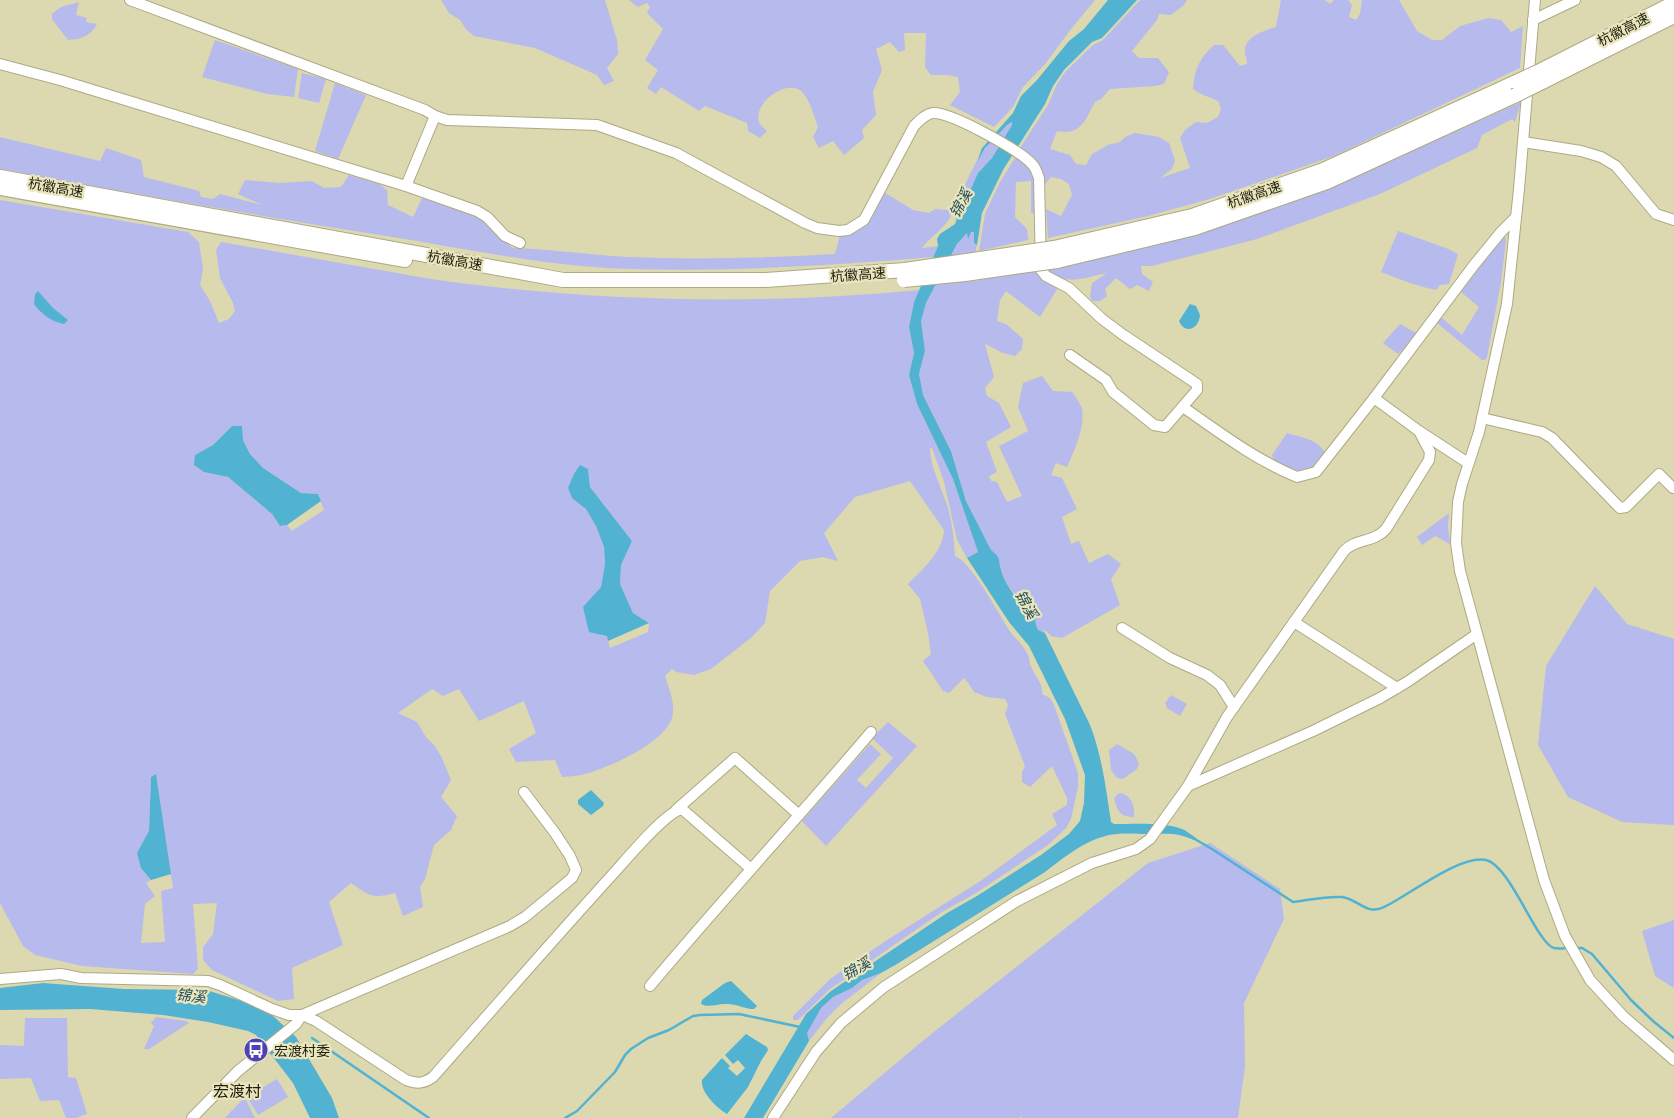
<svg xmlns="http://www.w3.org/2000/svg" width="1674" height="1118" viewBox="0 0 1674 1118" font-family="Barlow,'Noto Sans SC',sans-serif">
<rect width="100%" height="100%" fill="#dcd8b0"/>
<!-- green -->
<g fill="#b7baec" fill-rule="evenodd">
<polygon points="441,0 605,0 617,40 618,54 607,68 614,81 604,85 597,75 535,48 474,36 466,29 460,20 449,13"/>
<path d="M629,0H1095L1071,29L1046,63L1023,87L1013,107L994,127L950,105L960,92L958,77L948,75H931L925,67L926,33H904L905,50L899,52L890,42L876,49L882,70L873,92L876,115L862,130L864,138L844,155L833,141L819,148L813,137L818,127C814,116 810,99 801,91C787,79 753,102 759,122C760,125 765,129 767,131L760,138L748,131L747,123L705,106L699,111L661,87L656,94L647,88L658,70L645,60L663,29L647,13L650,7L647,3L638,7Z"/>
<path d="M1140,0H1187L1184,5L1171,15L1159,14L1157,20L1132,51L1139,58H1158L1169,72L1164,84L1155,86L1110,89L1101,99L1095,102C1085,120 1081,136 1057,131L1050,149L1070,155L1076,164L1086,165L1092,154L1108,145L1120,142L1125,137L1135,133L1159,137L1169,143L1175,160L1172,169L1160,178L1190,168L1180,138L1185,130L1196,122L1207,123L1218,117L1221,109L1219,102C1210,96 1201,96 1193,89C1194,69 1200,58 1214,45H1223L1240,66L1247,64C1247,60 1245,55 1245,51C1244,37 1265,30 1276,27L1281,0H1325L1330,4L1334,0H1348L1352,5L1349,17L1356,20L1360,14L1362,0H1399L1417,31L1432,40H1442L1460,26L1489,18L1501,20L1511,32L1523,26L1520,68L1334,156L1210,199L1148,216L1048,238L1046,209L1061,216L1072,195L1069,184L1061,179L1051,177L1045,184C1040,168 1036,157 1020,148L1048,105L1057,84L1066,71L1093,45L1103,40Z"/>
<path d="M79,2L76,15L87,18L86,22L97,24C90,37 81,39 68,40L52,19V14L61,7Z"/>
<polygon points="215,40 298,69 294,97 267,94 202,77"/>
<polygon points="302,73 326,79 319,103 298,98"/>
<polygon points="335,83 366,95 338,159 315,151"/>
<path d="M1521,102L1515,122L1512,119L1482,135L1477,148L1380,194L1257,239L1152,266H1141L1142,274L1153,282L1149,291L1137,285L1130,289L1116,278L1105,289L1107,296L1100,301H1092L1090,296L1092,283L1107,273C1083,278 1066,287 1046,269L1285,203L1379,166Z"/>
<path d="M1012,122V125L992,158L978,173L955,224C959,189 981,142 1012,122Z"/>
<path d="M0,137L100,161L106,148L141,160L144,177L199,191L201,197L213,199L220,194L262,205L238,194L245,180L280,183L312,181L324,188L341,187L349,175L379,184L387,190L388,205L413,217L422,198L472,215L484,221L498,237L513,248C551,249 589,255 628,257C697,260 766,258 835,254L840,235C845,234 851,234 856,232C870,226 878,204 884,192L913,210L929,213L935,209L948,210L951,216C944,229 931,236 922,248L938,246L933,257C825,266 716,273 607,268C535,264 463,248 392,237C261,216 130,194 0,169Z"/>
<path d="M1016,156C1039,169 1036,190 1036,213H1031V181L1016,182L1015,217L1027,229L1028,240L979,251L985,214L999,184Z"/>
<path d="M0,200L188,232L199,242L203,269L200,285L210,301L219,323L229,319L235,311L233,303L220,278L216,250L221,242C272,251 323,260 374,269C400,273 426,279 452,282C604,302 767,305 919,290L914,302L909,327L914,353L909,375L917,404L953,479L978,552L967,558L957,540L944,482L932,448H930C930,466 941,487 947,505C952,521 954,539 955,556C970,561 998,612 1007,627C1013,637 1023,644 1028,655C1030,659 1029,663 1031,666C1034,676 1044,684 1042,694L1050,698L1054,705L1078,773V787L1071,819L1066,828L1048,845L976,893L942,912L830,989L798,1020H793V1016L830,979L887,940L982,880L1057,825L1052,814L1067,805V798L1052,766L1030,787L1022,782V772L1025,766L1005,714L1008,705L1005,699L987,697L974,692L969,684L964,678L949,693L943,691L923,661L931,654L928,633L920,599L908,584C922,570 943,552 944,530L910,481L855,497L824,533L838,561L823,557L800,561L770,591L765,623L752,637L711,669L694,675L676,672L672,669L665,676C669,689 676,704 672,718C663,744 610,767 585,774C578,776 570,776 562,777L555,760L516,762L509,749L536,733L524,701L479,721L459,689L443,696L432,689L398,713L417,722L426,737L435,746L442,758L451,780L441,797L457,816L451,830L434,845L425,879L420,887L423,907L403,916L395,893C372,899 370,896 351,883L329,902L343,945L292,968L294,999L278,1001L212,970L203,960V947L213,934L217,903L193,904L198,969L193,974L82,966L35,955L23,946L0,903ZM232,426L243,440L250,454L263,468L301,493L318,494L324,510L292,531L287,525L280,526L272,514L228,477L205,472L195,455L213,445ZM588,469L590,487L632,541L621,565L620,584L633,613L649,623L648,632L610,648L607,636L583,608L601,587L605,564L604,547L596,526L586,509ZM156,774L173,888L161,891L165,942L141,943L145,904L155,896L146,883L151,880L141,868V847L149,831L151,777Z"/>
<path d="M1398,231L1446,248L1458,254L1449,284L1440,285L1436,290C1416,286 1399,279 1381,272Z"/>
<path d="M968,232H974V243L977,245L968,282L1033,271L1059,286L1040,317L1006,291L1000,300L997,321L1006,324L1023,339L1022,349L1015,356L1003,353L985,344L994,377L985,388L987,396L999,403L1011,427L986,442L997,472L989,476L991,481L997,482L1007,502L1022,496L999,446L1028,431L1018,407L1023,383L1042,376L1053,391L1072,392C1076,397 1080,403 1082,409C1085,428 1074,451 1067,467L1056,463L1051,475L1062,478L1077,509L1062,517L1071,544L1079,541L1089,563L1108,554L1121,564L1111,579L1120,605L1062,638L1051,636L1044,629L1045,633L1038,630L1035,623V613C1019,601 1011,592 1002,574C997,563 1004,561 991,550L966,501L951,451L923,395L919,374L925,351L921,321L926,303L957,244Z"/>
<polygon points="1505,237 1506,240 1501,282 1487,357 1485,360 1482,360 1437,323 1442,318 1462,335 1479,307 1461,292 1501,239"/>
<polygon points="1400,324 1416,333 1413,340 1398,354 1383,343"/>
<path d="M1287,433C1300,437 1318,439 1325,453C1306,478 1299,475 1274,461L1272,455Z"/>
<polygon points="1449,513 1448,527 1450,544 1435,536 1422,545 1417,537"/>
<polygon points="1595,586 1627,624 1674,639 1674,825 1622,822 1568,797 1538,745 1546,666"/>
<polygon points="1171,695 1187,704 1180,716 1167,708 1165,703"/>
<polygon points="888,722 917,746 826,846 802,821 870,744 881,754 857,780 866,788 893,758 872,738"/>
<polygon points="1117,744 1134,754 1139,763 1137,769 1123,779 1117,778 1111,770 1109,750"/>
<path d="M1119,793C1131,794 1135,806 1134,817C1120,817 1117,811 1114,798Z"/>
<polygon points="1210,843 1280,889 1284,919 1244,1003 1245,1066 1238,1118 1022,1118 1022,1116 1019,1118 831,1118 925,1039 1148,863"/>
<polygon points="1674,920 1674,988 1655,976 1642,931"/>
<polygon points="881,973 841,1004 827,1018 809,1041 806,1033 821,1008 833,997 852,988 862,980"/>
<polygon points="156,1017 186,1021 189,1023 149,1049 144,1049 154,1026 151,1023"/>
<polygon points="25,1018 67,1018 68,1077 76,1078 87,1114 76,1118 66,1118 59,1100 40,1101 31,1078 0,1079 0,1045 24,1046"/>
<polygon points="277,1079 288,1097 258,1115 247,1097"/>
<polygon points="242,1100 246,1100 255,1118 225,1118"/>
</g>
<!-- water -->
<g fill="#52b2d1">
<path d="M1108,0H1137L1102,38L1092,42L1064,70L1053,86L1045,104L1003,170L982,213L977,245L974,243V232H971L968,239L967,233L957,244L926,303L921,321L925,351L919,374L923,395L951,451L966,501L991,550C1002,559 998,559 1001,570C1002,577 1014,597 1020,601C1023,604 1027,603 1031,604C1035,613 1034,621 1038,630L1045,633L1090,725C1102,756 1106,789 1111,822L1114,824C1134,824 1164,822 1182,829C1187,831 1191,835 1196,838L1194,840C1175,832 1168,834 1148,834C1138,834 1127,833 1117,834C1090,836 1066,856 1045,872L897,964L881,973L862,980L852,988L833,997L821,1008L807,1033L809,1041L763,1118H744L806,1014L831,991L947,913L977,896L1041,855L1069,834L1080,821L1084,803L1085,775L1065,719L1029,646L1009,622L967,558L978,552L953,479L917,404L909,375L914,353L909,327L914,302L938,246L937,239L940,234L955,224L978,173L992,158L1012,125V122L1007,125L985,148L977,162L982,148L1013,113L1021,96L1037,80L1069,41L1084,29Z"/>
<path d="M38,291L53,308L68,320L64,324C51,321 42,315 34,304L35,294Z"/>
<path d="M1190,304L1196,306L1200,315C1199,329 1185,335 1179,321Z"/>
<polygon points="232,426 242,426 243,440 250,454 263,468 301,493 318,494 321,501 287,525 280,526 272,514 228,477 204,472 194,465 195,455 213,445"/>
<polygon points="580,465 588,469 590,487 632,541 621,565 620,584 633,613 649,623 608,641 607,636 589,632 583,607 601,587 605,564 604,547 596,526 586,509 572,498 568,488 574,474"/>
<polygon points="156,774 171,874 151,880 141,868 137,853 149,831 151,777"/>
<polygon points="591,790 604,803 603,806 591,815 578,804 578,800"/>
<path d="M731,981L757,1006L754,1009C744,1009 735,1003 725,1004C716,1004 709,1008 701,1004L702,1000L725,983Z"/>
<polygon points="43,983 124,989 206,990 248,1003 273,1016 296,1037 332,1098 339,1118 310,1118 293,1083 256,1035 248,1031 208,1022 163,1015 90,1009 0,1010 0,988"/>
<path d="M746,1034L767,1047L768,1050L761,1061L748,1087L727,1114C717,1108 700,1092 702,1080L722,1058L730,1066L728,1068L737,1076L745,1068L738,1060L733,1064L725,1055Z"/>
</g>
<g fill="none" stroke-linecap="round" stroke-linejoin="round">
<!-- stream -->
<g stroke="#52b2d1" stroke-width="2.5">
<path d="M1193,838L1212,849L1293,902C1309,900 1326,896 1342,897C1358,899 1367,916 1384,907C1408,896 1460,854 1486,860C1510,865 1537,944 1554,948C1559,949 1565,948 1570,948"/>
<polyline points="1575,948 1582,948 1592,954 1631,1000 1653,1021 1674,1038"/>
<polyline points="312,1038 429,1118"/>
<polyline points="565,1118 577,1111 615,1072 625,1055 631,1049 648,1038 669,1030 693,1016 700,1015 739,1014 800,1027"/>
</g>
<defs>
<g id="minor">
<path d="M130,0L425,110L435,116L447,120L597,125L676,153L805,223L817,228L839,231L848,230L864,220L914,126C919,121 925,114 933,113C951,112 1019,150 1032,164C1036,168 1037,173 1039,178L1041,270L1046,276L1069,288L1102,319L1122,334L1197,384V390L1165,427L1154,425L1113,392L1106,380L1070,355"/>
<polyline points="1535,0 1519,189 1507,304 1479,432 1462,484 1458,502 1456,543 1460,571 1544,880 1565,936 1590,980 1623,1016 1674,1060"/>
<polyline points="1533,20 1575,0"/>
<polyline points="0,64 60,80 406,186 477,211 487,217 505,236 520,243"/>
<polyline points="1523,142 1581,151 1601,157 1616,166 1656,214 1674,220"/>
<polyline points="406,186 435,116"/>
<polyline points="1374,398 1419,431 1468,463"/>
<path d="M1183,407C1220,433 1256,460 1297,477L1316,472L1374,398L1474,265L1501,232L1516,217"/>
<polyline points="1482,418 1542,432 1552,438 1620,508 1626,507 1659,474 1673,488"/>
<polyline points="1294,622 1397,688"/>
<polyline points="1122,628 1170,658 1207,675 1220,685 1234,707"/>
<path d="M1188,786L1227,717L1344,551C1356,538 1374,543 1386,529L1429,460L1430,452L1419,431"/>
<polyline points="676,810 735,758 799,815"/>
<path d="M0,979L61,974L81,978L208,981L220,985L272,1009L289,1015H302L316,1021L406,1080C417,1084 423,1084 433,1077C493,1009 552,941 613,874C626,860 665,812 682,809L750,868"/>
<path d="M650,986C722,900 798,818 871,732"/>
<polyline points="192,1118 238,1071 296,1024 302,1015 510,926 525,917 572,878 576,870 570,856 555,833 524,792"/>
<polyline points="773,1118 816,1052 841,1023 884,987 1017,901 1092,863 1136,849 1150,839 1188,786 1313,731 1380,698 1407,682 1477,634"/>
</g>
<g id="highway">
<polyline points="1542,70 1674,3"/>
<polyline points="1542,82 1674,16"/>
<polyline points="0,177 563,280 766,280 905,270"/>
<polyline points="0,188 405,260"/>
<polyline points="1054,248 1192,216 1323,170 1516,82"/>
<polyline points="1057,261 1195,228 1327,182 1514,96"/>
</g>
</defs>
<!-- minor casing -->
<use href="#minor" stroke="#aea983" stroke-width="12"/>
<!-- highway casing -->
<use href="#highway" stroke="#aea983" stroke-width="16"/>
<!-- minor -->
<use href="#minor" stroke="#fff" stroke-width="10"/>
<!-- highway -->
<use href="#highway" stroke="#fff" stroke-width="14"/>
<defs>
<g id="highway-bridge">
<polyline points="1516,82 1542,70"/>
<polyline points="1514,96 1542,82"/>
<polyline points="905,270 1054,248"/>
<polyline points="904,280 965,274 1057,261"/>
</g>
</defs>
<!-- highway-bridge casing -->
<use href="#highway-bridge" stroke="#aea983" stroke-width="16" stroke-linecap="butt"/>
<!-- highway-bridge -->
<use href="#highway-bridge" stroke="#fff" stroke-width="14"/>
</g>
<!-- icons -->
<defs>
<symbol id="bus-disc" viewBox="-11 -11 22 22"><circle r="9.5" fill="#4e40b7" stroke="#e9e5bd"/><path d="M-5-6H5V4H4V6H2V4H-2V6H-4V4H-5ZM-3.5-4V0h7V-4ZM-3.5 1.2v1.5H-2V1.2ZM2 1.2v1.5H3.5V1.2Z" fill="#fff"/></symbol>
</defs>
<g fill-rule="evenodd">
<use href="#bus-disc" x="242" y="1036" width="28" height="28"/>
</g>
<g text-anchor="middle" dominant-baseline="central" stroke-width="4.5" stroke-linejoin="round" paint-order="stroke">
<!-- street labels -->
<g font-size="14" fill="#201e0f" stroke="#e9e5bd">
<text transform="translate(1623 29) rotate(-27)">杭徽高速</text>
<text transform="translate(56 187) rotate(10)">杭徽高速</text>
<text transform="translate(1254 194) rotate(-19)">杭徽高速</text>
<text transform="translate(455 260) rotate(10)">杭徽高速</text>
<text transform="translate(858 274) rotate(-4)">杭徽高速</text>
</g>
<!-- poi labels -->
<g font-size="14" fill="#201e0f" stroke="#e9e5bd" text-anchor="start">
<text x="274" y="1050">宏渡村委</text>
</g>
<!-- water labels -->
<g font-size="15" font-style="italic" fill="#26505e" stroke="#e9e5bd">
<text transform="translate(960 203) rotate(-62)">锦溪</text>
<text transform="translate(1027 604) rotate(61)">锦溪</text>
<text transform="translate(856 968) rotate(-30)">锦溪</text>
<text transform="translate(191 995) rotate(6)">锦溪</text>
</g>
<!-- quarter labels -->
<g font-size="16" fill="#201e0f" stroke="#e9e5bd">
<text x="237" y="1090">宏渡村</text>
</g>
</g>
</svg>
